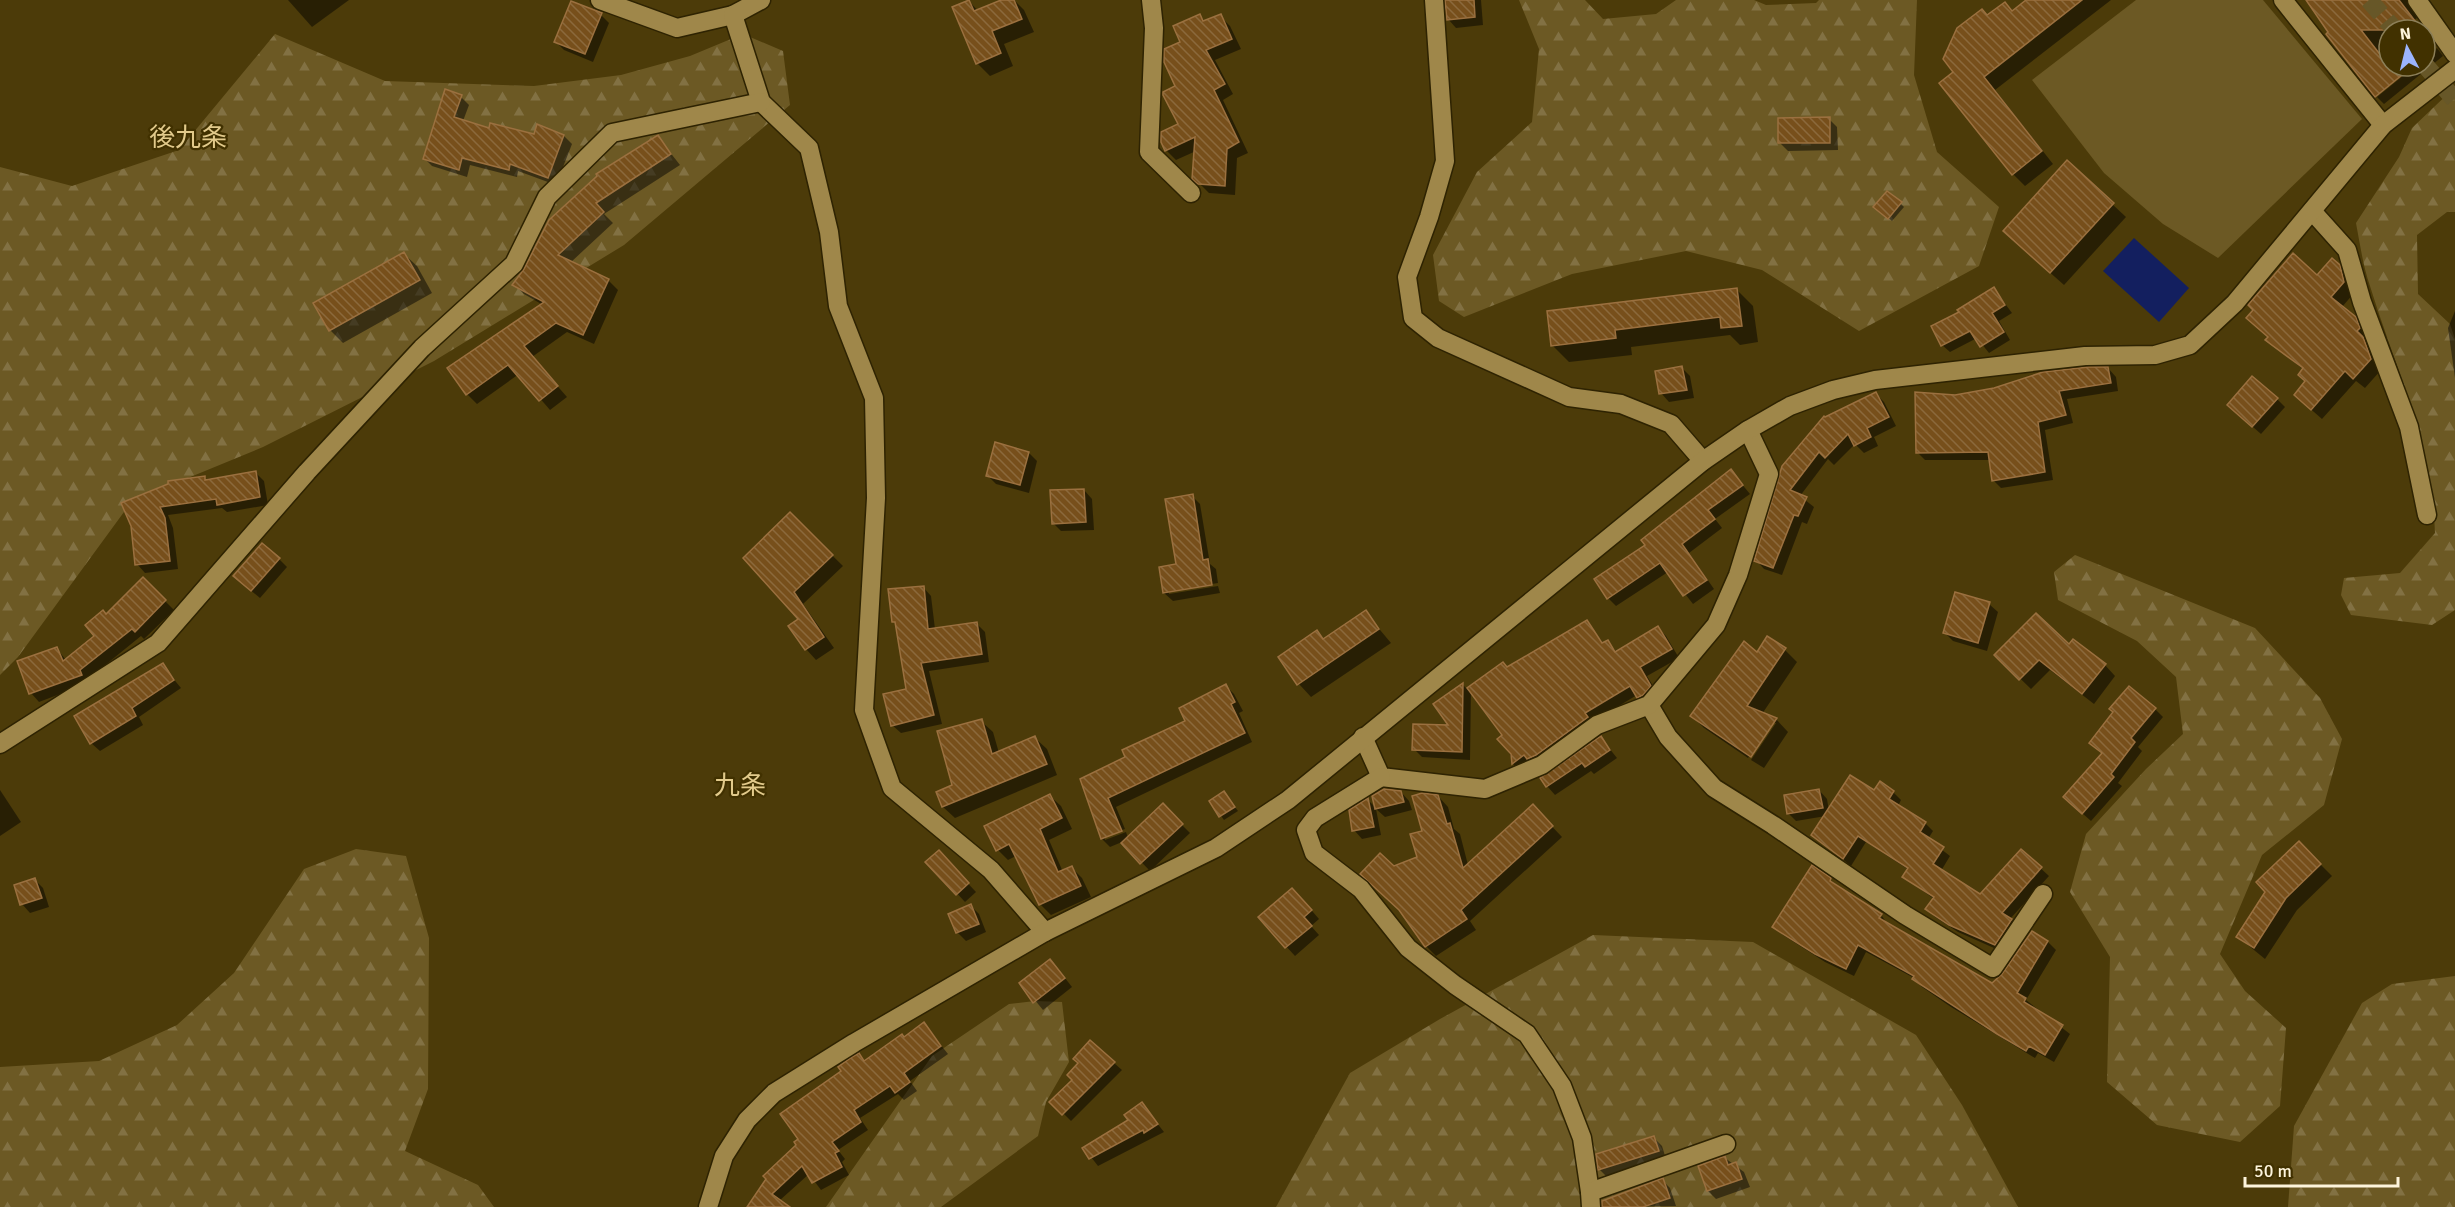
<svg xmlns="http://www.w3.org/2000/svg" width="2455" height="1207" viewBox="0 0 2455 1207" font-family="Signika,'Noto Sans JP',sans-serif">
<defs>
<pattern id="forest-firs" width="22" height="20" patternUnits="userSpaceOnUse" patternTransform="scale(1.5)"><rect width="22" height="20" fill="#6c5924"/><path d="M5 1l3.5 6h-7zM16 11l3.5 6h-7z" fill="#827143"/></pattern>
<pattern id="building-back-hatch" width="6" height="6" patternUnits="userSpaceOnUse" patternTransform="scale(1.5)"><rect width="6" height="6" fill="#774f1b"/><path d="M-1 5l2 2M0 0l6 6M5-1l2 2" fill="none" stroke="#8b693c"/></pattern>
</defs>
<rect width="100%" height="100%" fill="#4c3b09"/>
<!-- forest -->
<g fill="url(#forest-firs)">
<polygon points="1519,0 1585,0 1603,19 1656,14 1676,0 1754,0 1766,5 1816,3 1819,0 1917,0 1914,75 1937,152 1999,207 1979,266 1859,331 1762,270 1686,251 1572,274 1464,317 1439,301 1433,255 1477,172 1532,122 1539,49"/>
<polygon points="275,34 385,81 534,86 621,75 690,56 743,34 783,51 790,105 624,245 434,361 263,447 132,501 18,657 0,675 0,167 72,186 179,150"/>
<path d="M2455,87V212H2447L2417,235L2418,294L2450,324L2455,339V610L2432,625L2351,615L2341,595L2344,578L2400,573L2435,533C2432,443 2396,370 2370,286C2363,266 2360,244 2356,223L2399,157L2412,128Z"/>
<polygon points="2075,555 2255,628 2320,698 2342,739 2324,805 2262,855 2220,954 2245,991 2286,1028 2280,1106 2240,1142 2157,1125 2107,1082 2110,957 2070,892 2086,834 2146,769 2183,734 2176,677 2137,641 2058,600 2054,572"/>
<polygon points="356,849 406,856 429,938 428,1089 405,1151 478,1185 494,1207 0,1207 0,1067 99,1061 177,1025 234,973 304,869"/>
<polygon points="1593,935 1753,942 1916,1035 1962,1105 2018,1207 1276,1207 1350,1073 1440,1019"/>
<polygon points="2455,976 2455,1207 2288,1207 2294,1126 2362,1003 2392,984"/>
<polygon points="1035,1001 1062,1002 1069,1062 1046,1102 1038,1136 941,1207 826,1207 932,1056 1009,1004"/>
</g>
<!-- garden -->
<polygon fill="#6c5924" points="2136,0 2263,0 2362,119 2218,258 2163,224 2104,173 2032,80"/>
<!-- water -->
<polygon fill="#131f5f" points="2134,238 2189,288 2159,322 2103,271"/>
<!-- shadow -->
<g fill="#0007">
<polygon points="288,0 349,0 312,27"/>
<polygon points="1005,0 1014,0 1024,10 1034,32 1004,44 1013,66 990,76 977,63 969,1 978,11"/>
<polygon points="1446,0 1481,0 1483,25 1456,28 1448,19"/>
<polygon points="2030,0 2111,0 1995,90 2053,164 2025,186 2013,174 1956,73 1988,17 2013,12"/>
<polygon points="2308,0 2418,0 2413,10 2417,18 2414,20 2422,30 2389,30 2389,66 2410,66 2375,94"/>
<polygon points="601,15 609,23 593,62 564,50 556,42"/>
<polygon points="1199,16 1206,22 1220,16 1230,26 1241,49 1215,60 1233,94 1223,100 1248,153 1237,158 1235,195 1209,193 1194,178 1196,151 1176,160 1166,150 1180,125 1176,87 1182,42"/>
<polygon points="2425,34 2435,46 2425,54"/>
<polygon points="2437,48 2443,56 2384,104 2377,97 2415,66 2425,66 2425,58"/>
<polygon points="461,97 469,105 463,121 490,130 535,136 564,136 572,144 556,185 518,171 517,177 470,165 467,177 432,166 424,158"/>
<polygon points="1829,119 1837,127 1838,150 1788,151 1780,143"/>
<polygon points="658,137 680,165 604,214 613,223 570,263 608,280 618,290 594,344 567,332 532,357 567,397 550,410 519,374 477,404 467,394 543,305 524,294 514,284"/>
<polygon points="2067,162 2126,217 2064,285 2018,244"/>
<polygon points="1901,204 1904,207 1892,221 1879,210"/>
<polygon points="404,254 417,266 432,293 343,343 330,330"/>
<polygon points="2338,266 2350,277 2354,293 2342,307 2366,329 2369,339 2366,342 2373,350 2381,370 2365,388 2356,381 2322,419 2306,405 2307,382 2304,370 2267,340 2317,277"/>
<polygon points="1736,289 1753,306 1758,342 1740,345 1730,335 1631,347 1632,355 1569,362 1552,345"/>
<polygon points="1994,289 2012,313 1999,321 2010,340 1989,353 1977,338 1950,352 1942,345 1961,313"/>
<polygon points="2455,311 2455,378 2448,328"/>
<polygon points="1682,368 1690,376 1694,398 1669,402 1661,393"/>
<polygon points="2108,368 2116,377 2118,391 2067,399 2073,423 2045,430 2053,480 2001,488 1993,480 1990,460 1925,460 1917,452 1955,396"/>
<polygon points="1876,394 1884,402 1896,426 1874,437 1878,446 1864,453 1855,444 1834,465 1828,459 1800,496 1814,507 1807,524 1802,522 1782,575 1764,569 1756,560 1783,467"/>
<polygon points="2277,399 2285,407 2261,434 2237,413"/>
<polygon points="1029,453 1037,461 1029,493 996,484 987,475"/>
<polygon points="1731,471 1750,494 1715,519 1722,528 1689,553 1714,589 1693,604 1668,572 1616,606 1608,598 1647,545"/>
<polygon points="255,472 264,481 268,505 227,512 222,508 168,515 173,528 178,569 145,573 137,564 132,526 170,484"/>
<polygon points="1084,490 1092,499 1094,530 1061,531 1053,523"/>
<polygon points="1192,496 1200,504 1210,564 1216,569 1218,583 1169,591 1169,594 1218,586 1220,593 1173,601 1164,593 1178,565"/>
<polygon points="790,514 843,566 803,604 834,648 816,660 806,649 800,619 745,558"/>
<polygon points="279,559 287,567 260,598 243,584"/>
<polygon points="143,579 174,610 144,639 141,636 88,679 89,683 39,702 31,693 57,649 66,660 96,636 106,615"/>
<polygon points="923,587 931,596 935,629 977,624 985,632 989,662 929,671 942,724 901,733 892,725 908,690 897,624 893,621"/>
<polygon points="1989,604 1998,612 1987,651 1953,641 1945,633"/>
<polygon points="1365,612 1391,643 1311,697 1299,684 1280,657 1317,632 1324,640"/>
<polygon points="1587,622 1604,644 1607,642 1617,652 1658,628 1666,636 1679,658 1647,676 1658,694 1646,705 1637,695 1592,722 1521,772 1513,764 1504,735 1471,690 1470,760 1422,757 1414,749 1451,727 1463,685 1468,690 1503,664 1507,669"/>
<polygon points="2069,647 2105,665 2115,676 2094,704 2050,670 2031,689 1996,655"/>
<polygon points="1785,650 1797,662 1762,714 1776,719 1788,732 1764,768 1751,760 1776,723 1772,723 1748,758 1704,728 1692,716 1758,654"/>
<polygon points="162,665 181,688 139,717 143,725 100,751 91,743"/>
<polygon points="1226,686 1234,694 1243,711 1239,713 1252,742 1116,807 1125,829 1105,836 1105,840 1126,832 1128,838 1171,814 1190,833 1150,871 1122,842 1110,847 1102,839 1082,780 1187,722"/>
<polygon points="2155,709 2163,717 2138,747 2142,751 2118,783 2122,786 2091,821 2073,805 2103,754 2091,743"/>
<polygon points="981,721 993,732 999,753 1035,738 1047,749 1057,775 955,818 943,807 938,793 954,786"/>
<polygon points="1601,738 1617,758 1594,774 1591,771 1555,795 1547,786"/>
<polygon points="0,790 21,822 0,836"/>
<polygon points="1819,790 1827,799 1829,811 1875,792 1893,792 1901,800 1898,806 1925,823 1933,831 1928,839 1950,856 1941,871 1980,896 2022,851 2049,876 2010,919 2019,928 2003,952 1958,932 1935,917 1927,909 1934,899 1904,877 1909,870 1866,842 1851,866 1813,835 1826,816 1796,821 1788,813"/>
<polygon points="1401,792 1409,801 1412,810 1385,817 1376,809 1381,835 1362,839 1354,830 1368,800 1376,808"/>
<polygon points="1224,793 1238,811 1224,820 1211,802"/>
<polygon points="1050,796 1061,806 1072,829 1049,840 1063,872 1072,868 1082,878 1091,897 1051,915 1040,904 1016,856 1008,860 998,850"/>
<polygon points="1438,796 1448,807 1454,829 1460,834 1468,865 1542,816 1562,837 1470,921 1476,930 1436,956 1426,946 1394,868 1419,858 1424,832"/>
<polygon points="2299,843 2332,876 2297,910 2265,959 2238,937"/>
<polygon points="947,861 976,892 965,902 928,862"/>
<polygon points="35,880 43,888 49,907 30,913 22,904"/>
<polygon points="1830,880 1879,915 1877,925 1882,916 1888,925 1992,985 2003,975 2032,933 2048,942 2056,950 2026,1000 2070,1034 2054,1062 2038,1053 2035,1058 1951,1007 1922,987 1914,978 1866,952 1854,976 1825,962 1783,935 1774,927"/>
<polygon points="1301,898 1319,919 1311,926 1319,935 1295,956 1260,918"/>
<polygon points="971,906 979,914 986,932 966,941 958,933 950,915"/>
<polygon points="1058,969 1072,987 1043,1010 1021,983"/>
<polygon points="924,1024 948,1054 910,1081 917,1091 904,1100 898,1094 860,1118 868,1130 838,1150 845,1159 842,1162 849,1175 821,1190 809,1174 779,1201 785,1207 749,1207 799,1145 843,1072 859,1055 865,1061"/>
<polygon points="1090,1042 1122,1070 1071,1121 1052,1102 1074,1080"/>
<polygon points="1142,1104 1164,1132 1098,1166 1084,1148 1130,1121"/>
<polygon points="1654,1138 1662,1146 1666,1159 1608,1178 1600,1170 1597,1155"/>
<polygon points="1725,1158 1744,1172 1750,1187 1716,1199 1708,1191 1700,1167"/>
<polygon points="1662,1180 1670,1188 1676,1206 1608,1207"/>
</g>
<!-- building -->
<g fill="url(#building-back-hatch)" stroke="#9b703f" stroke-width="1.5">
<polygon points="969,0 974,11 1001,0 1014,0 1022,19 992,31 1001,53 976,64 952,7"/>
<polygon points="1445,0 1474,0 1475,17 1447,20"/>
<polygon points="2026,0 2082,0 1984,77 2042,151 2012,175 1939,83 1953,72 1943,59 1957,28 1982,9 1987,15 2005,2 2012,11"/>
<polygon points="2306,0 2399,0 2422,30 2361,30 2389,66 2413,66 2375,97 2326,34 2328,32"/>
<polygon points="571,1 602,13 585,54 554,42"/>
<polygon points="1200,14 1203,21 1221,14 1232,39 1206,50 1225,84 1214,90 1239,142 1227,149 1225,186 1198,184 1192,179 1195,137 1165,151 1161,142 1161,132 1178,124 1163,95 1163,92 1175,86 1164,62 1164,49 1180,42 1173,26"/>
<polygon points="445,89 462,95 454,117 489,128 490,123 534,134 537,124 564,135 548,178 510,164 509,170 462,158 459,170 423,159"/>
<polygon points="1830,117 1830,143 1778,143 1778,118"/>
<polygon points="658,135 671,154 596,203 604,212 558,255 609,279 583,335 556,323 524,346 558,386 539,401 508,365 466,395 447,368 544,302 512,285 524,269 549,220 597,176 596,174"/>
<polygon points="2067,160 2114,203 2050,273 2003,231"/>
<polygon points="1887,191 1902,202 1888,219 1873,207"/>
<polygon points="404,252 420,280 329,331 313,303"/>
<polygon points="2293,253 2317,275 2332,258 2340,265 2344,282 2331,297 2356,317 2360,328 2357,331 2363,337 2371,359 2353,379 2345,371 2311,410 2294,395 2305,381 2298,375 2303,368 2265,340 2268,337 2246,318 2253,310 2248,305"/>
<polygon points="1994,287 2005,305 1992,313 2004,332 1980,347 1970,331 1941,346 1931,326 1959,312 1957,310"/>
<polygon points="1737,288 1742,326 1721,328 1720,317 1615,330 1616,338 1551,346 1547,311"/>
<polygon points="1682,366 1687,390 1659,394 1655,371"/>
<polygon points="2089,367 2108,367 2111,383 2059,391 2066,415 2038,422 2045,472 1992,481 1988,452 1916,453 1915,392 1955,395 1994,388 2043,372"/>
<polygon points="2252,376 2278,398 2252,427 2227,405"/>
<polygon points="1876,392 1889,417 1867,428 1871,437 1854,446 1848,434 1825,458 1819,452 1790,490 1807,497 1798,516 1794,515 1773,568 1754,561 1782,466 1824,416 1825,417"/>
<polygon points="995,442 1029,452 1020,485 986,476"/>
<polygon points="1731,469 1743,485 1708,510 1715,519 1682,544 1707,580 1683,596 1660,563 1607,599 1594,579 1645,545 1641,540"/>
<polygon points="256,471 260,497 217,505 216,499 160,507 165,518 170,561 135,565 131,526 121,503 168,484 168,481 205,476 205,480"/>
<polygon points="1084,489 1086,522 1052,524 1050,490"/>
<polygon points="1193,494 1203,560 1208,559 1212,585 1163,593 1159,567 1176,564 1165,499"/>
<polygon points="790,512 833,555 794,592 824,637 805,650 788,626 798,619 743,558"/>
<polygon points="262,543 280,558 251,591 233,576"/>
<polygon points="143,577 166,600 135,632 132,629 80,670 82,675 29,694 17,661 57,647 63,661 94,636 85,625 103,610 106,614"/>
<polygon points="924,586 928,629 977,622 982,654 921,663 934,715 891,726 883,694 906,689 895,622 892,622 888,589"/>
<polygon points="1955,592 1990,602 1978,643 1943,633"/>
<polygon points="1366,610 1379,629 1297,685 1278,657 1317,630 1323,639"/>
<polygon points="2036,613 2069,644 2073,639 2106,664 2082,694 2039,660 2019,680 1994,655"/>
<polygon points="1587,620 1602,643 1608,640 1615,652 1658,626 1672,649 1640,667 1651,686 1643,695 1637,698 1630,686 1585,713 1588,717 1536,755 1527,759 1524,755 1512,764 1511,754 1497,739 1502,735 1467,688 1503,662 1507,667"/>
<polygon points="1767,636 1786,648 1747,706 1777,718 1751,757 1690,716 1744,641 1757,652"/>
<polygon points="163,663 174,680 132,708 136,716 90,744 74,716"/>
<polygon points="1463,683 1462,752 1412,750 1413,724 1448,725 1433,704"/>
<polygon points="1226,684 1235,702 1231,704 1245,733 1108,798 1122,831 1101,839 1080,779 1125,757 1122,750 1185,721 1179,708"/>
<polygon points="2129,686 2156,708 2131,738 2135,742 2111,774 2114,777 2082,814 2063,797 2102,753 2089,743 2113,712 2109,709"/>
<polygon points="982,719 992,754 1035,736 1047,764 942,807 936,792 952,785 937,731"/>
<polygon points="1601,736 1610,750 1585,767 1582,763 1546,787 1540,778"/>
<polygon points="1850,775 1874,790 1880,781 1894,791 1889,799 1926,822 1920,832 1944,847 1933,864 1980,894 2021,849 2042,867 2002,913 2012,919 1995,945 1949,925 1925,909 1934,897 1902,877 1908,868 1858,836 1843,859 1811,835"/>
<polygon points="1384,789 1401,791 1404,802 1375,809 1372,796"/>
<polygon points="1819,789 1823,808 1787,814 1784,795"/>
<polygon points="1224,791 1235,807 1219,817 1209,801"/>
<polygon points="1422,793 1438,795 1447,824 1450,823 1463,868 1533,804 1553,826 1461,910 1467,919 1425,947 1399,910 1360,874 1380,853 1394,866 1417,857 1410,834 1422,831 1412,796"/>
<polygon points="1050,794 1062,818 1040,829 1058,872 1072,866 1081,886 1039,905 1009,844 996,851 984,826"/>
<polygon points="1368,798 1374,827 1352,831 1349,810"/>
<polygon points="1163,803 1183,824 1140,864 1121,843"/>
<polygon points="2299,841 2321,864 2286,898 2254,948 2236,937 2265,892 2256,882"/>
<polygon points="939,850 969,883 956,895 925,862"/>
<polygon points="1812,865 1831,878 1830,881 1882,914 1879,918 1992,983 2002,974 2032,931 2048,941 2017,993 2026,998 2024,1002 2063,1025 2045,1055 2029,1046 2026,1051 1997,1034 1912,979 1914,976 1858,945 1846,969 1815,954 1772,927"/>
<polygon points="35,878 42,898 20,905 14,885"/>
<polygon points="1292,888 1312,910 1304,917 1312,926 1285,948 1258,917"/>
<polygon points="971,904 979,924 956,933 948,914"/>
<polygon points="1050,959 1065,978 1033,1003 1019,983"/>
<polygon points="924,1022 941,1046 904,1073 910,1082 895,1093 890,1086 854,1110 861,1122 832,1142 839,1151 835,1153 842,1167 812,1183 802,1166 772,1194 790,1207 747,1207 766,1179 763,1176 796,1145 794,1142 798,1139 780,1114 841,1071 838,1067 852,1057 859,1053 864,1061 902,1034 904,1037"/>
<polygon points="1090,1040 1115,1062 1062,1115 1049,1102 1072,1080 1067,1075 1078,1063 1073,1059"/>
<polygon points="1142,1102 1158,1124 1144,1133 1143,1130 1089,1159 1082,1148 1128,1120 1124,1115"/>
<polygon points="1654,1136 1659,1151 1598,1170 1596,1154"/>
<polygon points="1725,1156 1728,1165 1736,1162 1742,1179 1707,1191 1698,1166"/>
<polygon points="1663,1178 1670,1198 1643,1207 1602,1207 1602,1201"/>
</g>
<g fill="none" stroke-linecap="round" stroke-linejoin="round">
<!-- highway-tunnel -->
<g stroke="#675728" stroke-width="18" stroke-dasharray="18 9" stroke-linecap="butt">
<polyline points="2369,0 2395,30"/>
<polyline points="2425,65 2455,100"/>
</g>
<defs>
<g id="minor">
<polyline points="600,0 677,28 733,15"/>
<polyline points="761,0 733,15 761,102 809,148 829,232 838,306 874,398 876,498 864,710 892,788 991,870 1045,932"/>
<polyline points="1151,0 1154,28 1149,152 1191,193"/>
<polyline points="1434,0 1445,161 1429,217 1407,277 1413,318 1438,338 1569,397 1621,404 1671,424 1703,461"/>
<polyline points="2283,0 2383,125"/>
<polyline points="2417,0 2455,54"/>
<polyline points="2312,211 2347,250 2362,302 2409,427 2427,515"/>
<polyline points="1649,705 1668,737 1714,788 1773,825 1905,915 1993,968 2043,894"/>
<polyline points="1363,737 1381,777 1485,789 1542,765 1597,725 1649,705 1716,625 1738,575 1769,474 1748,430"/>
<polyline points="0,744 158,643 307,472 422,348 514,264 547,197 612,133 761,102"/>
<polyline points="1381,777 1315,818 1306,830 1314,853 1361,889 1408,948 1455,985 1527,1034 1562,1086 1582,1138 1590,1192"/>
<polyline points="708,1207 724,1156 747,1120 774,1093 854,1043 1045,932 1216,848 1288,800 1703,461 1748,430 1790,406 1833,390 1875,380 2085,356 2155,355 2190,345 2235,303 2383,125 2455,69"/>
<polyline points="1591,1207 1590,1192 1726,1144"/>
</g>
</defs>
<!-- minor casing -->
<use href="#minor" stroke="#2e2302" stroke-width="21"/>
<!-- minor -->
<use href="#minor" stroke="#9f874a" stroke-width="18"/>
</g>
<g text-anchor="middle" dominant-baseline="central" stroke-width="4.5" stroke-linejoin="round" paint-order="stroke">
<!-- quarter labels -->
<g font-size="26" fill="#e2ca8b" stroke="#413100">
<text x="188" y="138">後九条</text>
<text x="740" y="786">九条</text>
</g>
</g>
<!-- north arrow -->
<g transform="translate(2407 48) rotate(353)"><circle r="28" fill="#413100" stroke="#8c7f58" stroke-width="1.5"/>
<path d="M0-4.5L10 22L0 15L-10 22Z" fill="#9bb4fd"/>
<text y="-9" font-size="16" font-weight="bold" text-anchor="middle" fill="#fdf4db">N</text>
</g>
<!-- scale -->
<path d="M2245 1177v9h153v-9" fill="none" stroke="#fdf4db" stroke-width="3"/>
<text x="2254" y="1177" font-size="18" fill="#fdf4db" stroke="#413100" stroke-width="4.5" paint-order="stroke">50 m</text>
</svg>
